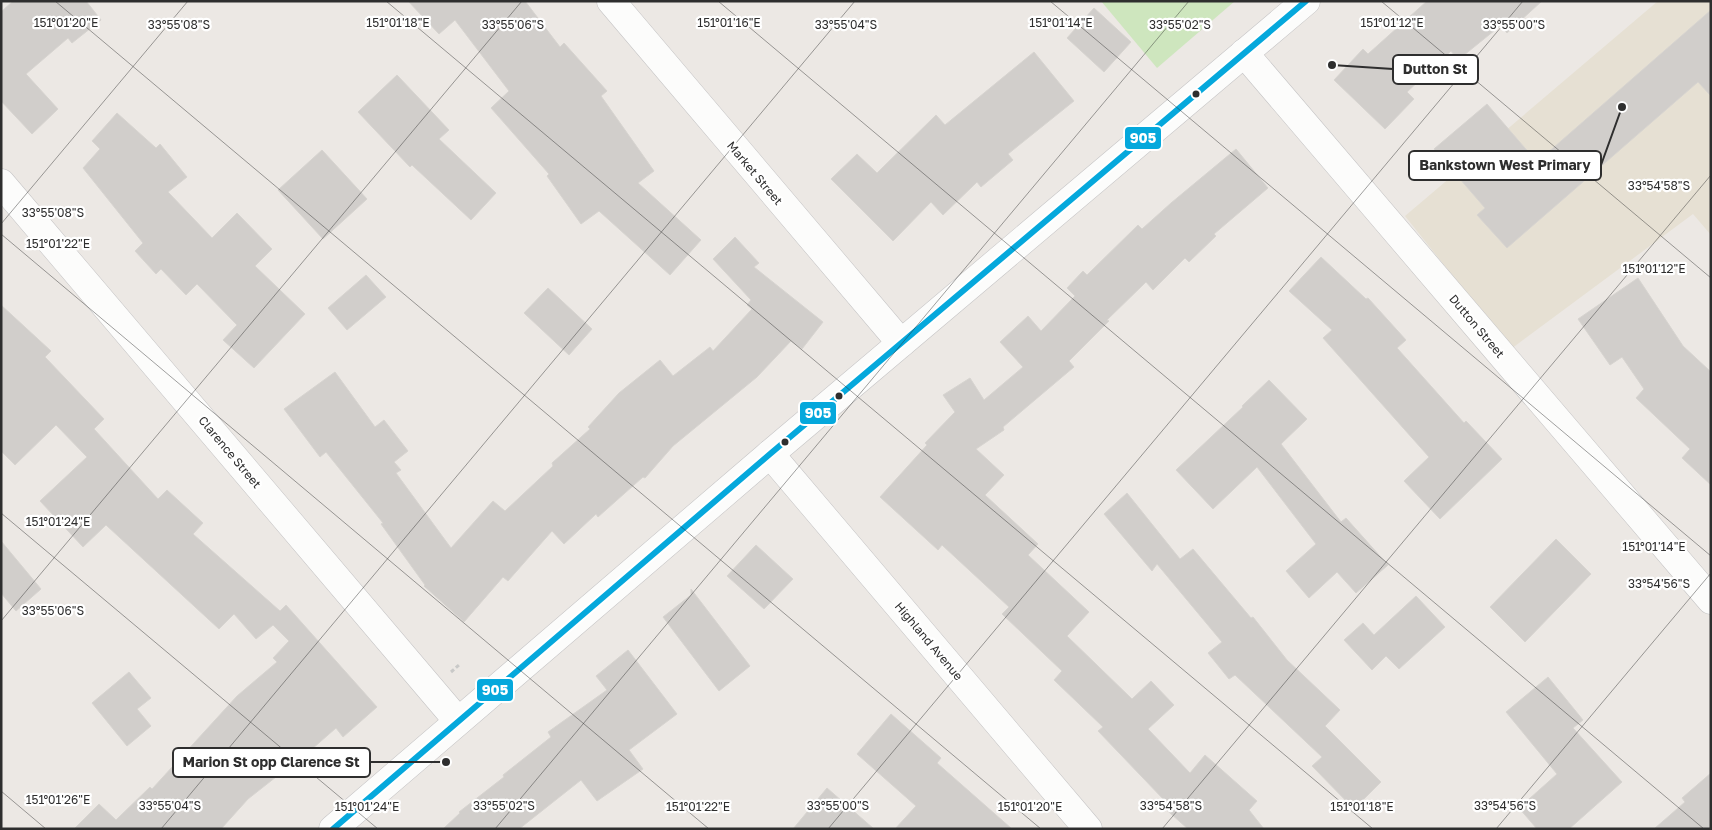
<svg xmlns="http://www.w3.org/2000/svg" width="1712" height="830" viewBox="0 0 1712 830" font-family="'Golos Text',sans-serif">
<rect width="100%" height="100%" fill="#ece8e4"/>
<!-- education -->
<polygon fill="#e6e0d3" points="1658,1 1711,1 1711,235 1693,214 1511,349 1405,216"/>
<!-- green -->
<polygon fill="#cee6be" points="1101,1 1235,1 1157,68"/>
<!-- building -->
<g fill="#d1cecb" stroke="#d7d4d0">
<polygon points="13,1 86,1 101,20 72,43 68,38 26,74 58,109 32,134 1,101 1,12"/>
<polygon points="408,1 525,1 560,47 564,43 607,91 601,96 654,171 638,183 701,240 670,275 599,211 581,224 547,176 549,174 491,108 509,91 455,20 439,34"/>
<polygon points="1427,1 1542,1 1507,33 1500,26 1458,60 1451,51 1407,92 1414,99 1385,129 1334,80 1363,49 1368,54"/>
<polygon points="1094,8 1131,42 1104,72 1067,38"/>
<polygon points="1711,10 1711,96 1698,82 1507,248 1477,215 1485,208 1434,149 1487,104 1537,162"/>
<polygon points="1034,52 1074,101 1008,154 1013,160 981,187 977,182 943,215 931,202 893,241 831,179 857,154 877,173 936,115 945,125"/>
<polygon points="397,75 449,130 439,139 496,193 471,220 412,165 410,167 358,112"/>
<polygon points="117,113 156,148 160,144 187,177 168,192 212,238 237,213 272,249 255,266 305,314 254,368 223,340 237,325 197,284 186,295 161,269 156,274 135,251 143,243 83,168 100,149 92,141"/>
<polygon points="1236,149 1268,188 1214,234 1216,236 1189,262 1185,258 1153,290 1146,282 1107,320 1109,321 1069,361 1074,367 1003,427 1004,430 976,449 1004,475 985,495 1038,544 1028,555 1089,612 1067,636 1132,699 1151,681 1174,705 1148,729 1190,773 1205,755 1257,801 1249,810 1264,829 1188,829 1161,805 1165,801 1098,731 1103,727 1054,680 1062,671 1002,614 1009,607 942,545 938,550 880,497 927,445 925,443 955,412 943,395 970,378 984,400 1023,367 1000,342 1028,316 1041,331 1075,296 1067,288 1083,271 1087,275 1138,225 1142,229 1171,203"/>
<polygon points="322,150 367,199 323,239 278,190"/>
<polygon points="735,237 759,263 754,267 823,322 802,349 791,341 757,377 673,446 645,478 643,477 598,517 596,514 564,544 552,531 508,581 503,577 464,622 424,586 425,585 381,524 383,523 326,452 320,457 284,409 335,372 375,427 384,420 408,451 394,462 401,470 396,473 451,548 493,501 505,511 553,466 552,463 590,429 588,427 619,393 660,360 673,376 710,347 713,351 752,309 747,305 751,300 713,259"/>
<polygon points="1321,257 1366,299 1368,298 1406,340 1397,348 1464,423 1466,421 1502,459 1440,519 1404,481 1429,457 1323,338 1332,330 1289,291"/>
<polygon points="366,275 386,297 347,330 328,308"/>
<polygon points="1638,278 1683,346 1711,372 1711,485 1682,458 1690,449 1636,398 1644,389 1622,357 1610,365 1578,319"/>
<polygon points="548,288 592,329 569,355 524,313"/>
<polygon points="1,305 51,351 45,357 104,419 94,429 158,499 167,490 203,523 193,534 280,611 286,605 377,707 343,737 336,728 296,763 295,762 248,799 221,829 74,829 99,804 116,820 150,787 152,789 237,696 277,662 273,658 289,641 273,625 256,639 234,614 219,629 106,525 83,547 40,501 87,457 56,425 15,465 1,451"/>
<polygon points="1269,380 1307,419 1281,444 1341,522 1346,518 1388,565 1356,593 1337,572 1309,598 1286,571 1316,544 1257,467 1213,509 1176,470 1243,407 1242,406"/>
<polygon points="1127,493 1180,559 1193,549 1251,618 1253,617 1287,660 1340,710 1325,726 1381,782 1354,809 1312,766 1322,757 1235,675 1229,679 1208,653 1222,642 1157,564 1152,571 1104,514"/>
<polygon points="1556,539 1591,574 1525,642 1490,607"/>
<polygon points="1,541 41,589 16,611 1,593"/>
<polygon points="756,545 793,579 764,609 727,576"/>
<polygon points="691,589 750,666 719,691 663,617 691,595"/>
<polygon points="1416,596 1445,627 1399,669 1386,656 1372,670 1344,640 1363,623 1374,635"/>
<polygon points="628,650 677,714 629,750 643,769 597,801 581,780 519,829 443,829 460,813 459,812 504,777 503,775 551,737 548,732 607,690 596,676"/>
<polygon points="129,672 151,698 137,709 151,726 127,746 92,703"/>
<polygon points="1548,677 1583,720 1573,728 1622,782 1569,829 1537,829 1519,808 1557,774 1506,712"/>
<polygon points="891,714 941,758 937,763 1012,829 895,829 916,806 857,754"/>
<polygon points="1711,773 1711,829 1654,829 1685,802 1682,798"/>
<polygon points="827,788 874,829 793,829"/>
</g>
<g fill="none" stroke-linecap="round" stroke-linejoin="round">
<defs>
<g id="minor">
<polyline points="611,1 901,343"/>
<polyline points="1244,53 1711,600"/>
<polyline points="1,183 458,721"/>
<polyline points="770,454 1088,829"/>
</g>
<polyline id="secondary" points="333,829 770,454 1306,1"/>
</defs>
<!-- minor casing -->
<use href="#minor" stroke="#c5c4c5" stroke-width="29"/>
<!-- secondary casing -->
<use href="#secondary" stroke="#c5c4c5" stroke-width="29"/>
<!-- path -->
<polyline stroke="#c9c9c8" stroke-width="3" stroke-dasharray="4 2.5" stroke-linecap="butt" points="451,672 459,665"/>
<!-- minor -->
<use href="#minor" stroke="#fcfcfb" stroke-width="28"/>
<!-- secondary -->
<use href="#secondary" stroke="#fcfcfb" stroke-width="28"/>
<defs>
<polyline id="bus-1" points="333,829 770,454 1306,1"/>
</defs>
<!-- bus-1 casing -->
<use href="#bus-1" stroke="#fff" stroke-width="10"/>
<!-- bus-1 -->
<use href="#bus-1" stroke="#05a8dc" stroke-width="6"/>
</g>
<!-- ticks -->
<path fill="none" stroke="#2e2e2e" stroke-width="1" stroke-opacity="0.45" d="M55,1L1041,829M386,1L1373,829M718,1L1704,829M1050,1L1711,556M1381,1L1711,278M1,224L188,1M1,234L709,829M1,513L378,829M1,621L522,1M1,791L46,829M161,829L855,1M495,829L1189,1M828,829L1523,1M1162,829L1711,175M1496,829L1711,573"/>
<!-- markers -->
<g fill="#2e2e2e" stroke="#fff" stroke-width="2">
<circle cx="1196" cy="94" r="4.5"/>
<circle cx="839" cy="396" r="4.5"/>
<circle cx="785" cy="442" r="4.5"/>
</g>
<g text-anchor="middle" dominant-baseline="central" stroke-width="4.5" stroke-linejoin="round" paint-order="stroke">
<!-- street labels -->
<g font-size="12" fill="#2e2e2e" stroke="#fff">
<text transform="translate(755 173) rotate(50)">Market Street</text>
<text transform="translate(1477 326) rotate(50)">Dutton Street</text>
<text transform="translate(230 452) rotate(50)">Clarence Street</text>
<text transform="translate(929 641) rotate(50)">Highland Avenue</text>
</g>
</g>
<g font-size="12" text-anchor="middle" fill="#2e2e2e" stroke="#fff" stroke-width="4.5" stroke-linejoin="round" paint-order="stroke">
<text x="1392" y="27">151°01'12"E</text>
<text x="66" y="27">151°01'20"E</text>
<text x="398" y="27">151°01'18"E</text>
<text x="729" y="27">151°01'16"E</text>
<text x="1061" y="27">151°01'14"E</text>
<text x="179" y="29">33°55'08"S</text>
<text x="513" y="29">33°55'06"S</text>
<text x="846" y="29">33°55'04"S</text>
<text x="1180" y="29">33°55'02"S</text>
<text x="1514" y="29">33°55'00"S</text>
<text x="1659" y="190">33°54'58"S</text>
<text x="53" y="217">33°55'08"S</text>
<text x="58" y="248">151°01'22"E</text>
<text x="1654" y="273">151°01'12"E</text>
<text x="58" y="526">151°01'24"E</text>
<text x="1654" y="551">151°01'14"E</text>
<text x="1659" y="588">33°54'56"S</text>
<text x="53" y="615">33°55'06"S</text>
<text x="58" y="804">151°01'26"E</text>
<text x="170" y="810">33°55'04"S</text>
<text x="504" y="810">33°55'02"S</text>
<text x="838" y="810">33°55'00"S</text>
<text x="1171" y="810">33°54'58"S</text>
<text x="1505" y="810">33°54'56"S</text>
<text x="367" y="811">151°01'24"E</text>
<text x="698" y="811">151°01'22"E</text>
<text x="1030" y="811">151°01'20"E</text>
<text x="1362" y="811">151°01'18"E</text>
</g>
<!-- callouts -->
<path fill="none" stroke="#2e2e2e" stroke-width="2" d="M1332 65L1393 69M1622 107L1601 165M446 762L370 762"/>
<g fill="#2e2e2e" stroke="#fff" stroke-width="2">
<circle cx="1332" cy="65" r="5"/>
<circle cx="1622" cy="107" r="5"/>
<circle cx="446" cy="762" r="5"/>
</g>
<g fill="#fff" stroke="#2e2e2e" stroke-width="2">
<rect x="1393" y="55" width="85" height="29" rx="5"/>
<rect x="1409" y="151" width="192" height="29" rx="5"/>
<rect x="173" y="748" width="197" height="29" rx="5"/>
</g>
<g font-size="14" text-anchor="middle" font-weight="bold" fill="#2e2e2e">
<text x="1435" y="74">Dutton St</text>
<text x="1505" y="170">Bankstown West Primary</text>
<text x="271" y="767">Marion St opp Clarence St</text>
</g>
<g stroke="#fff" stroke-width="2">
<rect x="1124" y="126" width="38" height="24" rx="5" fill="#05a8dc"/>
<rect x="799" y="401" width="38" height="24" rx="5" fill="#05a8dc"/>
<rect x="476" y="678" width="38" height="24" rx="5" fill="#05a8dc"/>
</g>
<g font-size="14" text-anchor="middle" font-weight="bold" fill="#fff">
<text x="1143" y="143">905</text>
<text x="818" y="418">905</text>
<text x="495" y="695">905</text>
</g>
<!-- border -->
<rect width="1712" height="830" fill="none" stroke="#2e2e2e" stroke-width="5"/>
</svg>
